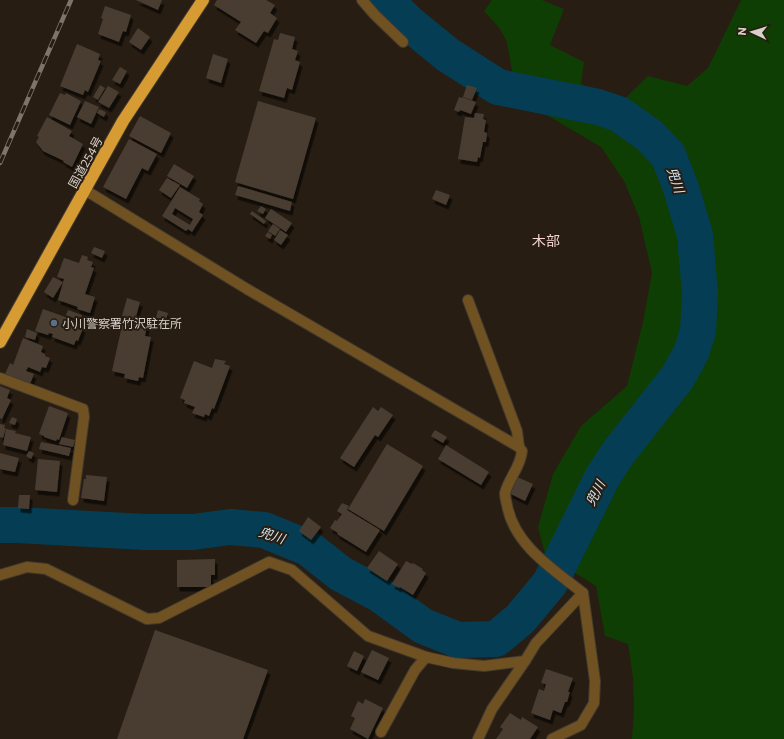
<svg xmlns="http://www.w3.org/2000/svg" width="784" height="739" viewBox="0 0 784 739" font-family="Commissioner,'Noto Sans JP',sans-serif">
<defs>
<filter id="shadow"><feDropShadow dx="2.5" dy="4.5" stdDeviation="0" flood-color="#0009"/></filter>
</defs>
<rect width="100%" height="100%" fill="#271d12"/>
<!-- green -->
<polygon fill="#0e3e03" points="492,0 542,0 564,9 550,45 584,62 581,84 623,100 648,76 687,86 708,68 741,0 784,0 784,739 632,739 634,710 633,678 628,644 605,636 596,586 545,554 538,527 553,474 581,426 627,386 643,322 652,273 639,217 624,181 601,147 545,114 517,100 507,42 500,29 484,11"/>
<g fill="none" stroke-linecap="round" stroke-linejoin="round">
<!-- river -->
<polyline stroke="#053e54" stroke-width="36" points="0,525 17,525 145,532 193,532 230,527 264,530 308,548 341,574 379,594 423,626 458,640 496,639 520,619 550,583 602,478 618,453 677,378 691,353 698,331 700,293 695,235 681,188 668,155 650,136 619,114 598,107 498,87 448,55 410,24 385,0"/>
</g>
<!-- building -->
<g fill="#493d32" fill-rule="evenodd" filter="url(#shadow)">
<polygon points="136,0 162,0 158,10"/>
<polygon points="217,0 266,0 275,5 270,13 277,18 268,33 264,31 256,43 235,30 241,22 214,5"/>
<polygon points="105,6 131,15 126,32 123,31 119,42 98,34 103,19 101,18"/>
<polygon points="138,28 150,37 141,50 129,42"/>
<polygon points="280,33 295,37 292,49 298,51 295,60 300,62 292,90 287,88 284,98 259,91 274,39 278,40"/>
<polygon points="77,44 100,54 98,60 101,61 88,92 85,90 83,95 60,86"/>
<polygon points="213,54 228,59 221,83 206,78"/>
<polygon points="120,67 127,71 120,84 112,80"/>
<polygon points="100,85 105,88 98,100 93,97"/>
<polygon points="467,85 477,88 472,100 463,97"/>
<polygon points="108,86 119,92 109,108 98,102"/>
<polygon points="60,93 65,95 66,93 81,101 70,125 49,115"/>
<polygon points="459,97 462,98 462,97 476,102 471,114 460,110 459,112 454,110"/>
<polygon points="85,101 99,107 91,124 77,117"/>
<polygon points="258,101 316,118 293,199 235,182"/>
<polygon points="99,109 106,112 104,117 97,113"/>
<polygon points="475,113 484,114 483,119 486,120 484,132 487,133 486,142 483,142 480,158 478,157 477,162 458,159 465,117 474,118"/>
<polygon points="140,116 171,133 161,153 129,136"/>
<polygon points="47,117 72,131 69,136 83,144 72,167 63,162 64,161 43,151 36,142 39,137 37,136"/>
<polygon points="129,139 157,154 148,171 142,168 126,199 103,187"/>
<polygon points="174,164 194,176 187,188 167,176"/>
<polygon points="167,178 180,185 171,198 159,190"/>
<polygon points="238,186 292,202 290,211 235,195"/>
<path d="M180,187L200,199L199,201L203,204L199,212L203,215L192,232L188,229L186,231L162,216ZM175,208L193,219L190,225L172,214Z"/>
<polygon points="436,190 450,195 446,205 432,199"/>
<polygon points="261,206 266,209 263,214 257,211"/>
<polygon points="271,209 292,223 286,232 265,218"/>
<polygon points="252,211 266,221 264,224 250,214"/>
<polygon points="273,224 280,229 275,236 268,231"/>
<polygon points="280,230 288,235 281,245 274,240"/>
<polygon points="268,232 272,235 270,239 265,236"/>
<polygon points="94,247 105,251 102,258 91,253"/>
<polygon points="82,255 88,257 87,260 93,262 91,267 94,268 85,294 95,297 90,313 77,309 78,307 58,300 64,279 57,277 64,258 79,263"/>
<polygon points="53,277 63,282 53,298 44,292"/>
<polygon points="127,298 140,302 135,320 122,316"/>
<polygon points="43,309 82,323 80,327 83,328 78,341 76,340 74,345 52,337 53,334 49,333 48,335 35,331"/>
<polygon points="68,310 82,315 80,321 66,315"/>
<polygon points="158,310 168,313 164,327 154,325"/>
<polygon points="121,321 147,326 145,336 151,337 143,378 139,377 138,381 124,378 125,374 112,371 121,330 119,330"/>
<polygon points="27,329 37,333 35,340 25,337"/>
<polygon points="23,338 43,346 41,352 45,354 45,356 50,358 46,368 42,367 40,372 28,367 26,371 34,374 30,384 5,374 10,363 13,365"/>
<polygon points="215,359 226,361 224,364 230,366 214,409 212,408 209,416 205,414 204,417 192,413 195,407 184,403 185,400 180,398 194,361 212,368"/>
<polygon points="0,386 10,390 7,398 11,400 2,419 0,418"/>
<polygon points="49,406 68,413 59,440 57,439 56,441 44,437 44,436 39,434"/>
<polygon points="373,407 378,411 381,407 393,415 378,437 375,435 354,467 340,458"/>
<polygon points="12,417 17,419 15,425 9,423"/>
<polygon points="0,424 5,425 4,428 6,428 3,438 0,437"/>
<polygon points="6,429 16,431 15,433 31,437 27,451 3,445"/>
<polygon points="435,430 447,437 443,443 431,436"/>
<polygon points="62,437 75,440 73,447 59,444"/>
<polygon points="41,442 71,448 69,456 39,449"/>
<polygon points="387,444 423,466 384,531 348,509"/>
<polygon points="446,445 489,472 481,485 438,459"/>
<polygon points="29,451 34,453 31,459 26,456"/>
<polygon points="0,453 19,458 15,472 0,469"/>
<polygon points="38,459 60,461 57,492 35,490"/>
<polygon points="86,475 107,477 104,501 81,498 84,479 86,479"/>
<polygon points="517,477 533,484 525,501 509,493"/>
<polygon points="19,495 30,495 29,509 18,508"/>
<polygon points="342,503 349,506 347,510 380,530 366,552 337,534 338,533 330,528 335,520 337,521 342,514 337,511"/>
<polygon points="308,517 321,527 311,540 299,531"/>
<polygon points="379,551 398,564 387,581 367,568"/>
<polygon points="215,559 215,575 211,575 211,587 177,587 177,560"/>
<polygon points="406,561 412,564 413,563 423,569 422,570 426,573 413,595 400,587 399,588 392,584"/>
<polygon points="155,630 268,670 243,739 117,739"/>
<polygon points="372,650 389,658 378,680 361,672"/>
<polygon points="354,651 364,656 357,671 347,666"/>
<polygon points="546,669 573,678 568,692 570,692 567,702 565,702 561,713 553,710 550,720 531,713 539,689 544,691 546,684 541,683"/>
<polygon points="365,699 383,708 368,739 350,729 355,718 351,716 358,701 363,704"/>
<polygon points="510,713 521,720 522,717 538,727 530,739 496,739 503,729 500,727"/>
</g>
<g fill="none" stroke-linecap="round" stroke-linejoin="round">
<defs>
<g id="lane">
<polyline points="362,0 375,15 403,42"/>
<polyline points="468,300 517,431 519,447"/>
<polyline points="0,378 83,409 84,417 73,500"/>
<polyline points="381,732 415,670 426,657"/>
<polyline points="478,739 492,709 525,661"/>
<polyline points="552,739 581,725 594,703 595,681 583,593"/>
</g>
<path id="street" d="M0,575L27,567L46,569L147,619L159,618L269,562L292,570L368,636L426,657L453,663L484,666L525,661L536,643L583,593C553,569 514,545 507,505C506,501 505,496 505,493C509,478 521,466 522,451L519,447L247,289L85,190"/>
<polyline id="highway" points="0,342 123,121 203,0"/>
</defs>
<!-- lane casing -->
<use href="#lane" stroke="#433a2f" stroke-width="12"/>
<!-- street casing -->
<use href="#street" stroke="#433a2f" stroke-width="12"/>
<!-- highway casing -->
<use href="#highway" stroke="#433a2f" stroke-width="14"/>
<!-- lane -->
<use href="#lane" stroke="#705222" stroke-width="10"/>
<!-- street -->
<use href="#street" stroke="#705222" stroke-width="10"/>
<!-- highway -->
<use href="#highway" stroke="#d69b33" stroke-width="12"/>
<defs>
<polyline id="rail" points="0,163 71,0"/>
</defs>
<!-- rail casing -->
<use href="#rail" stroke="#7d756b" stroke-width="4.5"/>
<!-- rail -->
<use href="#rail" stroke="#271d12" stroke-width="3" stroke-dasharray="9" stroke-linecap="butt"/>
</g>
<!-- markers -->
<circle fill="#5c6f8a" stroke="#271d12" stroke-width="1.5" cx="54" cy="323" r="4"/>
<g text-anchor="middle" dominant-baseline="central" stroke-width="4" stroke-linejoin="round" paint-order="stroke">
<!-- street labels -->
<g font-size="12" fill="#d8d1c9" stroke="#271d12">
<text transform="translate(85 162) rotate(-61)">国道254号</text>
</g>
<!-- poi labels -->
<g font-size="12" fill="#d8d1c9" stroke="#271d12" text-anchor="start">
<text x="62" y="323">小川警察署竹沢駐在所</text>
</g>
<!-- water labels -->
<g font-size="13" font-style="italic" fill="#d1e6f2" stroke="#271d12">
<text transform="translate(676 180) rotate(71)">兜川</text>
<text transform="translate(595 493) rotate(-63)">兜川</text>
<text transform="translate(272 535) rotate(18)">兜川</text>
</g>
<!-- quarter labels -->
<g font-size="14" fill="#f6d3d3" stroke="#271d12">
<text x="546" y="240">木部</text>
</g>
</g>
<!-- north arrow -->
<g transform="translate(752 32) rotate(274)" stroke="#271d12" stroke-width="3" paint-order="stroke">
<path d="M0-3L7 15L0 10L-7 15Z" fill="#d8d1c9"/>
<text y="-6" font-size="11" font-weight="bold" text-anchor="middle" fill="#d8d1c9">N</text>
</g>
</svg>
